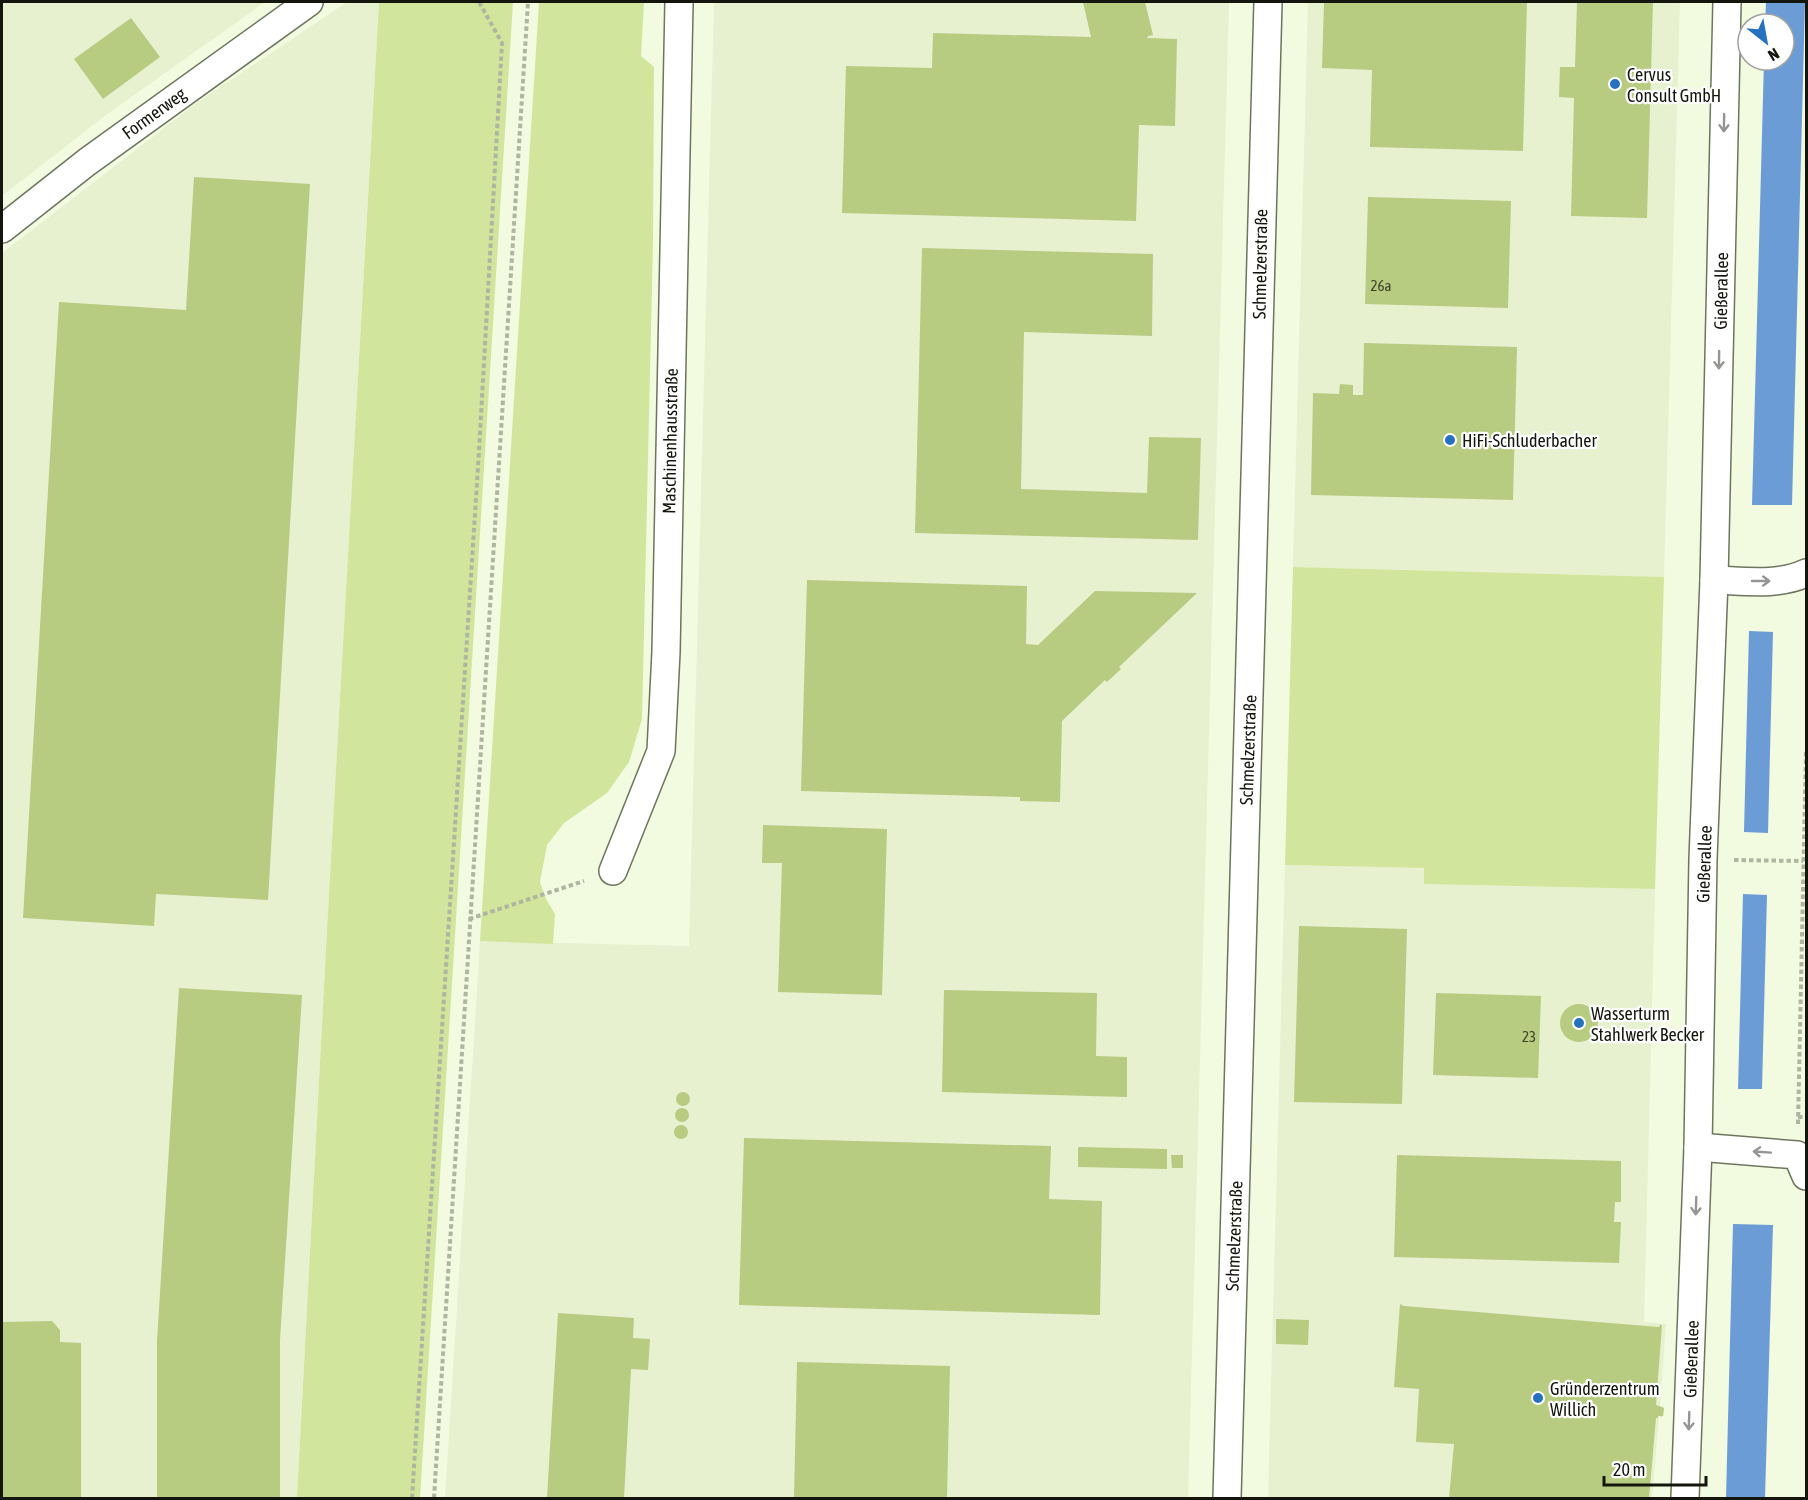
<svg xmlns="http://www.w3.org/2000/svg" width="1808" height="1500" viewBox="0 0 1808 1500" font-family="'Asap Condensed',sans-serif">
<rect width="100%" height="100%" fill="#f2fae0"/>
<!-- built -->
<g fill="#e7f1d0">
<polygon points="2,2 265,2 106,115 2,196"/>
<polygon points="347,2 379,2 327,930 297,1498 2,1498 2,253 198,102"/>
<polygon points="714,2 1229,2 1188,1498 445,1498 480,941 689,946"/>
<polygon points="1308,2 1680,2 1664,577 1293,567"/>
<polygon points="1285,865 1424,868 1424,884 1655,889 1644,1322 1666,1324 1660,1406 1664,1407 1663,1417 1659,1417 1652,1498 1268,1498"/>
</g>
<!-- green -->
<g fill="#d1e69c">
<polygon points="379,2 513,2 420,1498 297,1498 327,930"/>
<polygon points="539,2 644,2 641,56 654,67 653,242 642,719 629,762 607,793 564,823 547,845 540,882 546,899 555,914 553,944 480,941"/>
<polygon points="1293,567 1664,577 1655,889 1424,884 1424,868 1285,865"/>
</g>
<!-- water -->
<g fill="#6c9cd6">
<polygon points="1766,2 1805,2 1792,505 1752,505 1764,60 1784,60 1784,24 1765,24"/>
<polygon points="1749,631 1773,632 1768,833 1744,832"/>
<polygon points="1743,894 1767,895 1762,1089 1738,1089"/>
<polygon points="1733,1224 1773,1225 1765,1498 1726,1498"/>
</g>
<!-- building -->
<g fill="#b7cb81">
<polygon points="1083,2 1145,2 1153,35 1148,36 1147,38 1177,39 1175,126 1139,125 1136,221 842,213 846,66 932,68 933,33 1091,37"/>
<polygon points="1324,2 1527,2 1523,151 1370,147 1372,70 1322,68"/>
<polygon points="1577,2 1653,2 1647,218 1571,216 1574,98 1559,97 1560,67 1575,67"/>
<polygon points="131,18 160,57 103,99 74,59"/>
<polygon points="194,177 310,184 268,900 156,894 154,926 23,918 59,302 186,310"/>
<polygon points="1368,197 1511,201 1508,308 1365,304"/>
<polygon points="922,248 1153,254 1152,336 1024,332 1021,489 1147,493 1149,437 1201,438 1198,540 915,533"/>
<polygon points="1364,343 1517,347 1513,500 1311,495 1313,393 1339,394 1340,384 1353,385 1353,395 1363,395"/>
<polygon points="807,580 1027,586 1026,644 1038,645 1095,591 1197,593 1119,667 1121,669 1107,682 1105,680 1062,721 1060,802 1020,801 1020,797 801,791"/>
<polygon points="763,825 887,829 882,995 778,992 782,863 762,863"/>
<polygon points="1299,926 1407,929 1402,1104 1294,1102"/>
<polygon points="179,988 302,995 280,1340 280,1498 157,1498 157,1341"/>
<polygon points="944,990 1097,993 1096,1056 1127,1057 1127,1097 942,1092"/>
<polygon points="1436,993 1541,996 1538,1078 1433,1075"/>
<circle cx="1579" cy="1023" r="19"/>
<circle cx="683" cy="1099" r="7"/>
<circle cx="682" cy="1115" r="7"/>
<circle cx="681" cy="1132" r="7"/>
<polygon points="744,1138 1051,1146 1049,1199 1102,1201 1100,1315 739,1305"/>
<polygon points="1078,1147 1167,1149 1167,1169 1078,1167"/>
<polygon points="1171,1155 1183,1155 1183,1168 1172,1168"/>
<polygon points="1397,1155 1621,1161 1621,1202 1615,1202 1614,1222 1621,1222 1619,1263 1394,1257"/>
<polygon points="1400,1304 1404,1306 1659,1327 1660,1325 1662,1325 1656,1405 1664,1408 1663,1416 1658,1416 1658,1418 1656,1418 1649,1498 1449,1498 1454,1444 1416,1442 1419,1389 1394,1387"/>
<polygon points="558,1313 634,1318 633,1338 650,1339 648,1370 631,1369 624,1498 547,1498"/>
<polygon points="1276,1319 1309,1320 1308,1345 1276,1344"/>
<polygon points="52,1321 60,1330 60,1342 81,1343 81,1498 2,1498 2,1322"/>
<polygon points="797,1362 950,1366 947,1498 794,1498"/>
</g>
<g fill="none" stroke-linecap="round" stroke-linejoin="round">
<defs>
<g id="minor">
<polyline points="2,229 87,162 309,2"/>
<path d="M1714,580C1745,581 1778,586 1806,573"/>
<polyline points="613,871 661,751 666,652 679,2"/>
<polyline points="1698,1147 1797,1155 1806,1176"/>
<polyline points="1227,1498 1268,2"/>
<polyline points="1685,1498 1698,1147 1703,859 1714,580 1727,2"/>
</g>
</defs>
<!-- minor casing -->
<use href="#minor" stroke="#6e755f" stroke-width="30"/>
<!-- path -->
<g stroke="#afb5a0" stroke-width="4" stroke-dasharray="4.5 3" stroke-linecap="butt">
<polyline points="1734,860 1803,861"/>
<polyline points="469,919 584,881"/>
<polyline points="1798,1117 1806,1117"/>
<polyline points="1798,1124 1806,751"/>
<polyline points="412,1498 479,451 502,43 479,2"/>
<polyline points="434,1498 528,2"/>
</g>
<!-- minor -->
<use href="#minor" stroke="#fff" stroke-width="27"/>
</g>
<!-- one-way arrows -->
<defs><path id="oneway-shaft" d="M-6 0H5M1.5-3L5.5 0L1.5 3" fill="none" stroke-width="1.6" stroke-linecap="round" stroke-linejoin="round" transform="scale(1.5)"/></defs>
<g stroke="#959693">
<use href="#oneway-shaft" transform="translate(1724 123) rotate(91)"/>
<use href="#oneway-shaft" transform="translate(1719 360) rotate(91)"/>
<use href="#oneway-shaft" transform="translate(1761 581)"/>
<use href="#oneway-shaft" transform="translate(1762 1152) rotate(-176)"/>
<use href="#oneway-shaft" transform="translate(1696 1206) rotate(92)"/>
<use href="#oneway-shaft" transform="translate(1689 1421) rotate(92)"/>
</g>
<!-- markers -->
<g fill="#2670c0" stroke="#fff" stroke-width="2">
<circle cx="1615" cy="84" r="6"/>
<circle cx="1450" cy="440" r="6"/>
<circle cx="1579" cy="1023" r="6"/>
<circle cx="1538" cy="1398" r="6"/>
</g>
<g text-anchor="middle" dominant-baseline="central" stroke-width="4.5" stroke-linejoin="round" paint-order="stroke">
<!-- number labels -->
<g font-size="15" fill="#3d432b">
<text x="1381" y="285">26a</text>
<text x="1529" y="1036">23</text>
</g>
<!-- poi labels -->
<g font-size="18" fill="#14160e" stroke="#fff" text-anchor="start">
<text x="1627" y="74">Cervus<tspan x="1627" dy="21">Consult GmbH</tspan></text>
<text x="1462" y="440">HiFi-Schluderbacher</text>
<text x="1591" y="1013">Wasserturm<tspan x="1591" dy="21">Stahlwerk Becker</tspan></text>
<text x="1550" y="1388">Gründerzentrum<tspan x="1550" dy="21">Willich</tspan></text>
</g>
<!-- street labels -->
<g font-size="18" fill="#14160e" stroke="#fff">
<text transform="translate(154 113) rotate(-36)">Formerweg</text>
<text transform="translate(1260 264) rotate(-89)">Schmelzerstraße</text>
<text transform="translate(1721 291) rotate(-89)">Gießerallee</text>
<text transform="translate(670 441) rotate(-89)">Maschinenhausstraße</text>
<text transform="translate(1248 750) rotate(-88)">Schmelzerstraße</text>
<text transform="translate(1704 864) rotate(-88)">Gießerallee</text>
<text transform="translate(1234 1236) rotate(-88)">Schmelzerstraße</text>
<text transform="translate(1691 1359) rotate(-88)">Gießerallee</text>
</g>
</g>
<!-- border -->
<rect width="1808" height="1500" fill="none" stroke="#14160e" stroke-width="6"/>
<!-- north arrow -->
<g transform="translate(1766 42) rotate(149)"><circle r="28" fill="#ffffff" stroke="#a1a29f" stroke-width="1.5"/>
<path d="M0-4.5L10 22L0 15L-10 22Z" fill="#2670c0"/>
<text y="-9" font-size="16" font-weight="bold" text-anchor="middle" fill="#14160e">N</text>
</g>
<!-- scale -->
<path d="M1604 1476v9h102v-9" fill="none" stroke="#14160e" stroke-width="3"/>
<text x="1613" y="1476" font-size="18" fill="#14160e" stroke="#ffffff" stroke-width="4.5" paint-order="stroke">20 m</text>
</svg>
